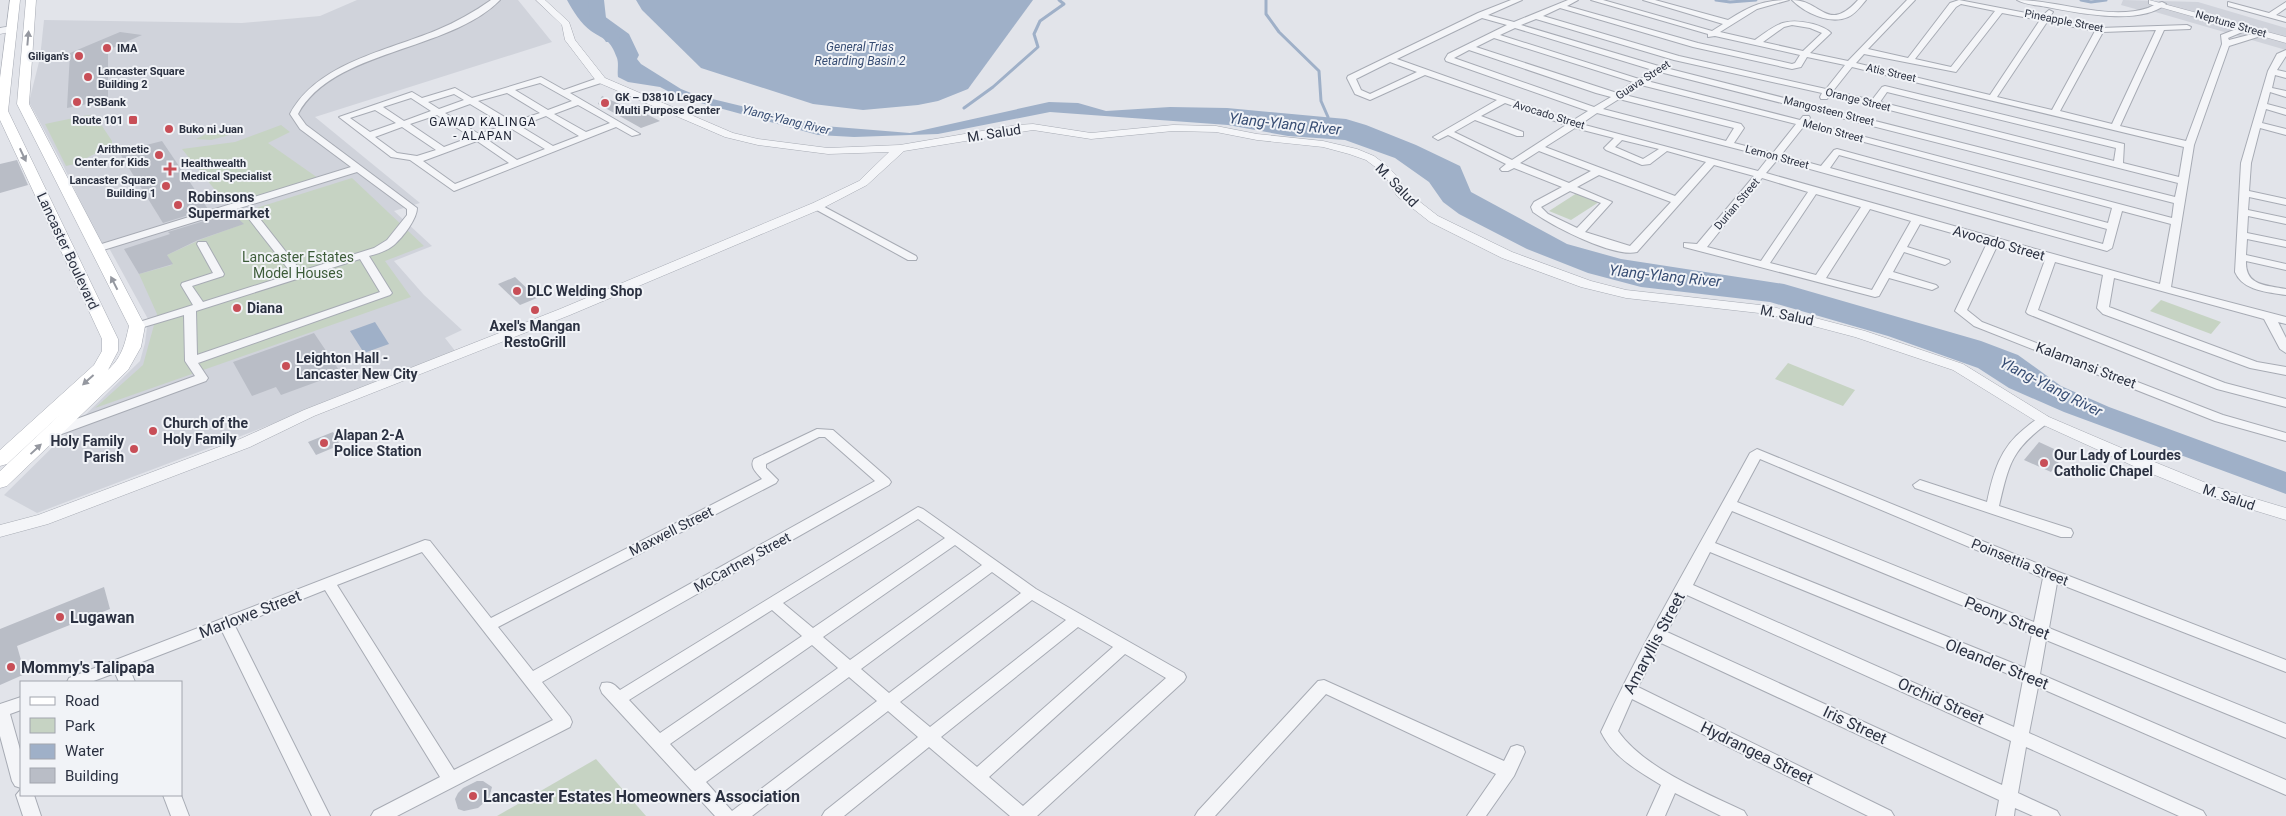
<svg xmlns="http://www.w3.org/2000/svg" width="2286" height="816" viewBox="0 0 2286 816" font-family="Roboto,sans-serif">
<rect width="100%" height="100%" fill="#e2e4ea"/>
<!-- built -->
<g fill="#d0d3db">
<polygon points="357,0 518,0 552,42 315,117 420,203 394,211 432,246 394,261 424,295 462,330 445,338 456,352 241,436 37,513 4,495 140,361 145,343 148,319 109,248 103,249 62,163 29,102 40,58 44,20 242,23 320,16"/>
<polygon points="2123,0 2198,2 2286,28 2286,50 2145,9 2139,10 2121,5"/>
</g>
<!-- green -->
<g fill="#c6d3c3">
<polygon points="88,115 96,117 112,141 112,145 75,164 66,166 45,124"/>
<polygon points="281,125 290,132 268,143 318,178 228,206 182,149 235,142"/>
<polygon points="231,130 235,132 233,134 211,140 196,139 208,133"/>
<polygon points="352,178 424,246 385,261 411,297 95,408 143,365 157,314 139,274 172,265 167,255 202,239 243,224 234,215"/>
<polygon points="1577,193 1599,202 1571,220 1549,211"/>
<polygon points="2161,300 2221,322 2211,334 2150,311"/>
<polygon points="1788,363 1855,390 1843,406 1775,379"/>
<polygon points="596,759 646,816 497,816"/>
</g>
<!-- water -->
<g fill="#9fb0c8">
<path d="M567,0H590L589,3L593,8L629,34L639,55L637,59L641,64L681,89L696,95L824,126L910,133L1049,102L1078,103L1106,111L1170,107L1227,108L1346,119L1366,125L1416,145L1460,166L1471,192L1567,244L1621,259L1784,284L1981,341L2018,355L2061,386L2109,407L2286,472V494L2064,412L2009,388L1978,368L1888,336L1770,302L1641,287L1588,273L1527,249L1459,214L1443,202L1429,182L1395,158L1345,140L1288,136L1228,125L1050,112L938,134L854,137L818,135L679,97L660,87L628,82L618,77C617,71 619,64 617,58C610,39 606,41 591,31C581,24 573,11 567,0Z"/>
<polygon points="636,0 1033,0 968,89 938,101 918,105 863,110 813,104 701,68 642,10"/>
<polygon points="375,322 389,344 364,353 350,331"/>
</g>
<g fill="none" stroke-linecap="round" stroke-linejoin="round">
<!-- stream -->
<g stroke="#9fb0c8" stroke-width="3">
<polyline points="1266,0 1266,14 1279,32 1319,71 1321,101 1328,117 1327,123"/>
<polyline points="1716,0 1730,2 1756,0"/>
<polyline points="2081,0 2091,2 2106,0"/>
<polyline points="964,108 993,87 1038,47 1034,34 1040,21 1064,4 1059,0"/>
</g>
<!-- river -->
<polygon fill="#9fb0c8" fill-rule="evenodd" points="588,0 604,0 606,18 620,38 618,42 606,42 590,18"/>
</g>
<!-- building -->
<g fill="#b9bdc6">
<polygon points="120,32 142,35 108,50 108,100 67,108 70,53"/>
<polygon points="602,96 630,109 635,108 660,121 641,128 598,104"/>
<polygon points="162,141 208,209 163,223 119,152"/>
<polygon points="17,160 28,185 0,193 0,164"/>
<polygon points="234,215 244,224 198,240 167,255 173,264 139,274 124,249 170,234 168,232 214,218 215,220"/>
<polygon points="515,277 537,298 520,305 498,284"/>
<polygon points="314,333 341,373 281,395 276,387 252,396 233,362"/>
<polygon points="333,432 340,445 316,455 308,442"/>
<polygon points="2039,442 2065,454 2051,472 2024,460"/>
<polygon points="104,587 110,609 17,646 25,674 0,685 0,629"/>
<polygon points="477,781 483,781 492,787 489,798 478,808 464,811 458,809 455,799 458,793 463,788"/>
</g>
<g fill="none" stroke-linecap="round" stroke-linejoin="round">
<defs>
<g id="minor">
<path d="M491,0H500C449,52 333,49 298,114L306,125L417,208C417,219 403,237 394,245C387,251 377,254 369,256L392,293L390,295L198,363L208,378L206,381L59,435H49L48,432L49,429L195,376L185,361L184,315L137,329L131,326L133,324L193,305L181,285L182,283L213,273L197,244L198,242H206L224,274L223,276L192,286L203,302L292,274L249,219V215H257L301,271L374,248L387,240L407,215V209L357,172L100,251H92V247L351,167L300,129L290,114C317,63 387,51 437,30C456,22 474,12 491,0ZM360,259L380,292L197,355L196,311Z"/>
<path d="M1511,0H1522L1488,15L1514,22L1568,0H1578L1567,6L1698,43L1792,64L1795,63L1800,55L1715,36L1708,37V34L1591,0H1603L1712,31L1723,24L1643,0H1655L1728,20C1750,6 1763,0 1789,0L1757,9L1720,32L1755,40C1777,24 1785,17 1813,24C1820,26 1826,28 1831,33L1810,53L1848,61L1907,0H1915L1868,49L1908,58L1950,3L1959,0L2042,16L2049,10L2053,12L2049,18L2100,28L2187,25L2191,27L2190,29L2164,30L2120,126L2186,141L2222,44L2221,35L2244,26H2247V30L2228,38L2229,40L2264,31V35L2229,46L2194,145L2171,287L2286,317V324L2278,322L2286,338V353L2280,349L2264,319L2114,278L2109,307L2257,362L2286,367V375L2250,368L2103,314L2097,308L2103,275L2055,262L2038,310L2225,383L2286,399V407L2217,389L2028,314L2026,312L2045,260L1997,246L1967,310L1982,322L2223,415L2286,433V441L2215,421L1974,326L1955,311L1987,243L1920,224L1907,247L1949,260L1950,262L1945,265L1904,252L1893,272L1936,285L1938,287L1932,290L1889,278L1879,296L1875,297L1684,247V243L1697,244L1754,176L1714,165L1637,252C1614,258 1552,226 1533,212L1531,207L1534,202L1562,187L1514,168L1508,171H1502L1500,169L1506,164L1448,135L1438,140L1433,137L1497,100L1425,75L1370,100L1355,94L1347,78L1348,76L1478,13ZM1961,4L1995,11L1951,67L1915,59L1956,7ZM1560,8L1693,47L1792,69L1801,67L1807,57L1845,65L1826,89L1679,56L1543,16ZM2002,13L2040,20L1990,95L1856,63L1864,54L1956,72ZM1482,18L1507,25L1448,54L1445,59L1446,61L1588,111L1572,121L1397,59ZM1536,19L1674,60L1822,93L1820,97L1821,99H1827L1830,95L2178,183L2175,197L1662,67L1521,25ZM2047,22L2095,31L2052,110L1997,97ZM1792,25L1810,28L1822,33L1803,51L1763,42L1784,27ZM1515,28L1656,71L2174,203L2172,218L1808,122L1810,118L1809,116H1803L1800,120L1647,81V77L1639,79L1500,35ZM2156,30L2112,124L2060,111L2103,32ZM1494,38L1633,82L1617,93L1476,47ZM1469,50L1596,93L1611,97L1594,107L1454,58ZM1390,62L1417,72L1370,94L1361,90L1356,79ZM1852,67L2184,147L2179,177L2123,163L2124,144L1885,86L1882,87L1872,100L1833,91ZM1641,85L1796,124L1773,153L1734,143L1744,128L1741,124L1625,95ZM1887,92L2116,148L2114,161L1880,102ZM1619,99L1734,128L1726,141L1603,109ZM1505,103L1566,125L1512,160L1454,132L1475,120L1517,136H1523V132L1481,116ZM1597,113L1769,157L1758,171L1581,124ZM1804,126L2112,208L2108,223L1837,149L1834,150L1821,166L1781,155ZM1575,128L1614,138L1604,148L1606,150L1642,165L1650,164L1667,151L1706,162L1675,196L1545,147ZM1622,140L1659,149L1643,159L1615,147ZM1539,151L1591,171L1569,183L1520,163ZM1839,155L2107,229L2103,244L1830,168ZM1777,160L2107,251L2112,248L2122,211L2171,224L2160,284L1766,173ZM1599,175L1671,202L1630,246L1585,232L1612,202L1577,187ZM1762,178L1808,192L1761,261L1707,247ZM1570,191L1601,203L1577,228L1548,214L1541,207ZM1816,194L1861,207L1816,275L1770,263ZM1870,209L1911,221L1872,290L1826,278Z"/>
<path d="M1792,0C1822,0 1827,34 1858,0H1866C1861,6 1855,14 1848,17C1830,25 1805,13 1792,0Z"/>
<path d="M2017,0C2058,0 2108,21 2148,8C2153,6 2157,3 2162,2L2166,4C2140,26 2078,13 2047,7C2038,5 2025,5 2017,0Z"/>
<polygon points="2228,2 2269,13 2286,2 2286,8 2276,15 2286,18 2286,22 2228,6"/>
<path d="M2286,50V56L2277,70L2286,72V78L2275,75L2272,88L2286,91V97L2270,92L2267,104L2286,109V115L2266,109L2262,123L2286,129V135L2260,128L2251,163L2249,191L2286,199V205L2249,197L2248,210L2286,218V224L2248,216L2247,233L2286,241V247L2247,239L2246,255L2286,264V270L2246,261C2245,286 2266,285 2286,289V295C2268,292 2243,291 2235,272L2241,163L2268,71L2277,54Z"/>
<path d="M541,77L564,90L598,78H604V82L570,93L640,134L632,136L616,127L454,191L410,160L391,157L339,117L412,92L422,98L455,88L472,98ZM540,83L572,101L548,110L515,90ZM507,93L540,113L513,122L478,101ZM454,94L464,100L439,109L428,102ZM411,98L431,111L404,121L383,107ZM470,104L505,125L479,134L445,113ZM578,105L610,123L586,132L554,114ZM375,110L396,123L370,132L350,118ZM437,115L471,137L444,147L410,124ZM546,116L579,136L553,146L520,126ZM402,127L436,150L417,156L397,153L375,137ZM512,129L545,149L517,160L485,138ZM477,141L509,163L455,184L423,161Z"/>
<polygon points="817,203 916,256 917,258 916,260 908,260 813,208 813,204"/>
<path d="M2044,416L2048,417L2050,420L2048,423C2012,449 2009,463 1999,506L2071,529L2073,533L2071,537H2061L1915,488L1913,485L1920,480L1987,502C1993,473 2000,448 2024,429C2030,424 2037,418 2044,416Z"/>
<path d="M817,429L833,430L889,479L891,482L889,485L542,682L570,717L572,722L570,727L397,816H371L374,811L440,777L325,590L235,626L330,816H312L222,631L129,667L135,682H119L115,673L91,682H67L69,678L425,540L430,541L491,618L762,479C757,473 749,467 754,459ZM819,437H825L875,481L533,671L498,627L776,483L778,480L766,468V464ZM422,552L553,720L454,770L337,585Z"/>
<path d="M1757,449L2056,571L2286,660V672L2057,583L2049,628L2286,724V738L2046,640L2040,674L2286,780V795L2038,687L2029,733L2203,811L2206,816H2179L2026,747L2018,793L2057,811L2060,816H2033L2015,808L2014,816H1996L1999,800L1661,643L1638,687L1891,811L1894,816H1868L1632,699L1618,731C1644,768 1704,792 1744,811L1747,816H1721L1675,793L1665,816H1647L1661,785C1638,771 1613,757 1601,732C1645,636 1700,545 1750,453ZM1760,459L2043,578L2034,622L1737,502ZM1732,511L2032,634L2025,668L1715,543ZM1710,552L2023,680L2014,727L1693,585ZM1687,595L2011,741L2002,785L1667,632Z"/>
<path d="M918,507L923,509L1036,589L1184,673L1186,677L1184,681L1037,816H1010L929,747L844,816H822L825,811L918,737L888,711L752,816H715L602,693L600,688L602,683C611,681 614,684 620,690ZM918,519L945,538L813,628L783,603ZM955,545L982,565L850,660L823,637ZM992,572L1021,593L889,693L861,669ZM1032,600L1066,620L930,727L900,702ZM772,610L802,636L660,733L629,700ZM1078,627L1113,647L977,767L941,737ZM812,645L838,668L695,771L670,744ZM1125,654L1166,678L1023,806L989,777ZM849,677L877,701L732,811L706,782Z"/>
<polygon points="1324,680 1504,761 1511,747 1517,745 1523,747 1525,752 1514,776 1486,816 1467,816 1496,774 1326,694 1215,816 1195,816 1198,811 1318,681"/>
<polygon points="21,697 21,710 10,714 21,753 21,788 15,786 12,781 0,736 0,704"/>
<polygon points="21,789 21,795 34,795 41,816 23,816 16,795"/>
<polygon points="163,795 181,795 189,816 171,816"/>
</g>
<g id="tertiary">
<polygon points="536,0 545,0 569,22 575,40 605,78 733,133 758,139 828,148 900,145 1017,125 1033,124 1091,133 1173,125 1216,126 1257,134 1323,141 1357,149 1374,156 1386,165 1396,175 1406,191 1438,216 1512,252 1591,281 1626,290 1769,306 1865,331 1963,364 2049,417 2152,461 2216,487 2286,508 2286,520 2204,495 2140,469 2039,423 1953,370 1855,337 1768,314 1626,298 1581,287 1502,258 1430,222 1397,196 1387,179 1378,169 1366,160 1349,154 1323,147 1257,140 1216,132 1173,131 1091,139 1033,130 904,151 867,185 821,209 570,315 314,416 250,447 48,524 0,537 0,525 38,515 240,439 304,410 560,309 813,203 859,181 889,152 828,154 758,145 725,137 597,82 565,40 562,25"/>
<polygon points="2149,0 2286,37 2286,43 2149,4"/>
<polygon points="12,26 17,29 15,31 0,34 0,28"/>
</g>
<path id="secondary" d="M10,0H20L8,111L118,339V351L108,370C122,357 125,344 129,326L17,104L26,0H36L29,104L145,326L141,347L128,370L7,486L0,488V471L66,409L7,464L0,466V450L94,365L102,351V339L0,120V78Z"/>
</defs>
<!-- minor casing -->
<use href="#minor" stroke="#a7abb4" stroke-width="2"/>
<!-- tertiary casing -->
<use href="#tertiary" stroke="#a7abb4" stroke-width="1"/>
<!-- secondary casing -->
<use href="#secondary" stroke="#a7abb4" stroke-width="1"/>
<!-- minor -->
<use href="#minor" fill="#f4f5f8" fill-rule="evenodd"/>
<!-- tertiary -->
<use href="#tertiary" fill="#f4f5f8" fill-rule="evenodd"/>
<!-- secondary -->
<use href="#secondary" fill="#fff" fill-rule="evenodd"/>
</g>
<!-- one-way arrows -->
<defs><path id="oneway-solid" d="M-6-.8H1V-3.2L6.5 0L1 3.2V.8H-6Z" transform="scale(1.25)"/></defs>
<g fill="#9598a0">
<use href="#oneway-solid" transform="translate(28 38) rotate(-85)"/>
<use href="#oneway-solid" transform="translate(23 155) rotate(65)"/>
<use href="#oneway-solid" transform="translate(114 283) rotate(-117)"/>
<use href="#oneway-solid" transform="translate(88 380) rotate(138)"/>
<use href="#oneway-solid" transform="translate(36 449) rotate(-43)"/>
</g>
<!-- markers -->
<g fill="#c84e57" stroke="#f1f3f7" stroke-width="2">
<circle cx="107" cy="48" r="5"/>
<circle cx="79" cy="56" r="5"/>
<circle cx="88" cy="77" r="5"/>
<circle cx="77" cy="102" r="5"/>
<circle cx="605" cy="103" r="5"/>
<rect x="128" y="115" width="10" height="10" rx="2.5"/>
<circle cx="169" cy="129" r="5"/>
<circle cx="159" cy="155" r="5"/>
<path d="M167.5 161.5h5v5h5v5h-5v5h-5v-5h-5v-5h5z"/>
<circle cx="166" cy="186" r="5"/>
<circle cx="178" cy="205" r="5"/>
<circle cx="517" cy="291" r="5"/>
<circle cx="237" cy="308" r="5"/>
<circle cx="535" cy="310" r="5"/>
<circle cx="286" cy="366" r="5"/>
<circle cx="153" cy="431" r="5"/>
<circle cx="324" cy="443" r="5"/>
<circle cx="134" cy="449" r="5"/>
<circle cx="2044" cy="463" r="5"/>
<circle cx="60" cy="617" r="5"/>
<circle cx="11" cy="667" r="5"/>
<circle cx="473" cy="796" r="5"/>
</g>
<g text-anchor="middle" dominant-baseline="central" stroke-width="4" stroke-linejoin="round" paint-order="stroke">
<!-- far-street labels -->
<g font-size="11" fill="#2b3141" stroke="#f1f3f7">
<text transform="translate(2064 21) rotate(11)">Pineapple Street</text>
<text transform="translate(2231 24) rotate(16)">Neptune Street</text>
<text transform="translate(1891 73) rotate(13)">Atis Street</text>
<text transform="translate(1643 80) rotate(-33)">Guava Street</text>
<text transform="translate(1858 100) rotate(14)">Orange Street</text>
<text transform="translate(1829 111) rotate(14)">Mangosteen Street</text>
<text transform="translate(1549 115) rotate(17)">Avocado Street</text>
<text transform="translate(1833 131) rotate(15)">Melon Street</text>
<text transform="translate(1777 157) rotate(15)">Lemon Street</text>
<text transform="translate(1737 204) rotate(-50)">Durian Street</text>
</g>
<!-- far-poi labels -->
<g font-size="11" font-weight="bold" fill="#2b3141" stroke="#f1f3f7" text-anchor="start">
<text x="117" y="48">IMA</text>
<text x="69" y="56" text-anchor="end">Giligan's</text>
<text x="98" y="71">Lancaster Square<tspan x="98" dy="13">Building 2</tspan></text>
<text x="615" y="97">GK – D3810 Legacy<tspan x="615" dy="13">Multi Purpose Center</tspan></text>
<text x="87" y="102">PSBank</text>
<text x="123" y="120" text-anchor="end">Route 101</text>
<text x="179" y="129">Buko ni Juan</text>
<text x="149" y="149" text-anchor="end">Arithmetic<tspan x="149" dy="13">Center for Kids</tspan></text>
<text x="181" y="163">Healthwealth<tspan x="181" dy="13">Medical Specialist</tspan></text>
<text x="156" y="180" text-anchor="end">Lancaster Square<tspan x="156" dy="13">Building 1</tspan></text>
</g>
<!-- far-water labels -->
<g font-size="12" font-style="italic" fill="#374d73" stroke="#f1f3f7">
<text x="860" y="47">General Trias<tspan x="860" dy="14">Retarding Basin 2</tspan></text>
<text transform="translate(786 120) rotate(14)">Ylang-Ylang River</text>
</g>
<!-- far-neighbourhood labels -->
<g font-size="12" letter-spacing="1" fill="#1d2232" stroke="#f1f3f7">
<text x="483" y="122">GAWAD KALINGA<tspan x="483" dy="14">- ALAPAN</tspan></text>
</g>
<!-- street labels -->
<g font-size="14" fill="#2b3141" stroke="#f1f3f7">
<text transform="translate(994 133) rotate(-9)">M. Salud</text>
<text transform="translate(1397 185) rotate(46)">M. Salud</text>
<text transform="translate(1999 243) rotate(16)">Avocado Street</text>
<text transform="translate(68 251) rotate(65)">Lancaster Boulevard</text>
<text transform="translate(1787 315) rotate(12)">M. Salud</text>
<text transform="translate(2086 365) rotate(21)">Kalamansi Street</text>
<text transform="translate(2229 497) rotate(19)">M. Salud</text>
<text transform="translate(671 531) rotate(-27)">Maxwell Street</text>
<text transform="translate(742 562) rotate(-29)">McCartney Street</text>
<text transform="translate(2020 562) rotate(22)">Poinsettia Street</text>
</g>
<!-- poi labels -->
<g font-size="14" font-weight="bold" fill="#2b3141" stroke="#f1f3f7" text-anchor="start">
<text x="188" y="197">Robinsons<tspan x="188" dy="16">Supermarket</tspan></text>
<text x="527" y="291">DLC Welding Shop</text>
<text x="247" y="308">Diana</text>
<text x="535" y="326" text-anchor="middle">Axel's Mangan<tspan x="535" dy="16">RestoGrill</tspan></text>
<text x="296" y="358">Leighton Hall -<tspan x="296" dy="16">Lancaster New City</tspan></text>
<text x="163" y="423">Church of the<tspan x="163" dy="16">Holy Family</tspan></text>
<text x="334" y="435">Alapan 2-A<tspan x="334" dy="16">Police Station</tspan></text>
<text x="124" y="441" text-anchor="end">Holy Family<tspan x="124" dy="16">Parish</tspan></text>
<text x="2054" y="455">Our Lady of Lourdes<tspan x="2054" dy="16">Catholic Chapel</tspan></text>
</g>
<!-- park labels -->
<g font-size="14" fill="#3d5c39" stroke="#f1f3f7">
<text x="298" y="257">Lancaster Estates<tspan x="298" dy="16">Model Houses</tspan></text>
</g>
<!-- water labels -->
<g font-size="15" font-style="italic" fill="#374d73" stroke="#f1f3f7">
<text transform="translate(1285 124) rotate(6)">Ylang-Ylang River</text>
<text transform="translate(1665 276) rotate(6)">Ylang-Ylang River</text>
<text transform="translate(2051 387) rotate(27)">Ylang-Ylang River</text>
</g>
<!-- near-street labels -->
<g font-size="16" fill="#2b3141" stroke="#f1f3f7">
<text transform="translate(250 614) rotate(-21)">Marlowe Street</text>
<text transform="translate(2007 618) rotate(22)">Peony Street</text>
<text transform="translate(1654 643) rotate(-62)">Amaryllis Street</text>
<text transform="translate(1997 664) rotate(22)">Oleander Street</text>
<text transform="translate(1941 701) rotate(24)">Orchid Street</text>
<text transform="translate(1855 725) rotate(25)">Iris Street</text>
<text transform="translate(1757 753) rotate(26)">Hydrangea Street</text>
</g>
<!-- near-poi labels -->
<g font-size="16" font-weight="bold" fill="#2b3141" stroke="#f1f3f7" text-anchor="start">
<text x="70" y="617">Lugawan</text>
<text x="21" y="667">Mommy's Talipapa</text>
<text x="483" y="796">Lancaster Estates Homeowners Association</text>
</g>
</g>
<!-- legend -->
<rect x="20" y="681" width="162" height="115" fill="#f1f3f7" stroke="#a2a5ae"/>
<rect x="30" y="697" width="25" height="8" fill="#ffffff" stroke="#a2a5ae"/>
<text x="65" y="706" font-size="15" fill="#2b3141">Road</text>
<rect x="30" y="718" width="25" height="15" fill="#c6d3c3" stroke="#a2a5ae"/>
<text x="65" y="731" font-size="15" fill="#2b3141">Park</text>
<rect x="30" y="744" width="25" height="15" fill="#9fb0c8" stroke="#a2a5ae"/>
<text x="65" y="756" font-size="15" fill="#2b3141">Water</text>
<rect x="30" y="768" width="25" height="15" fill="#b9bdc6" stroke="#a2a5ae"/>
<text x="65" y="781" font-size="15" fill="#2b3141">Building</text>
</svg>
